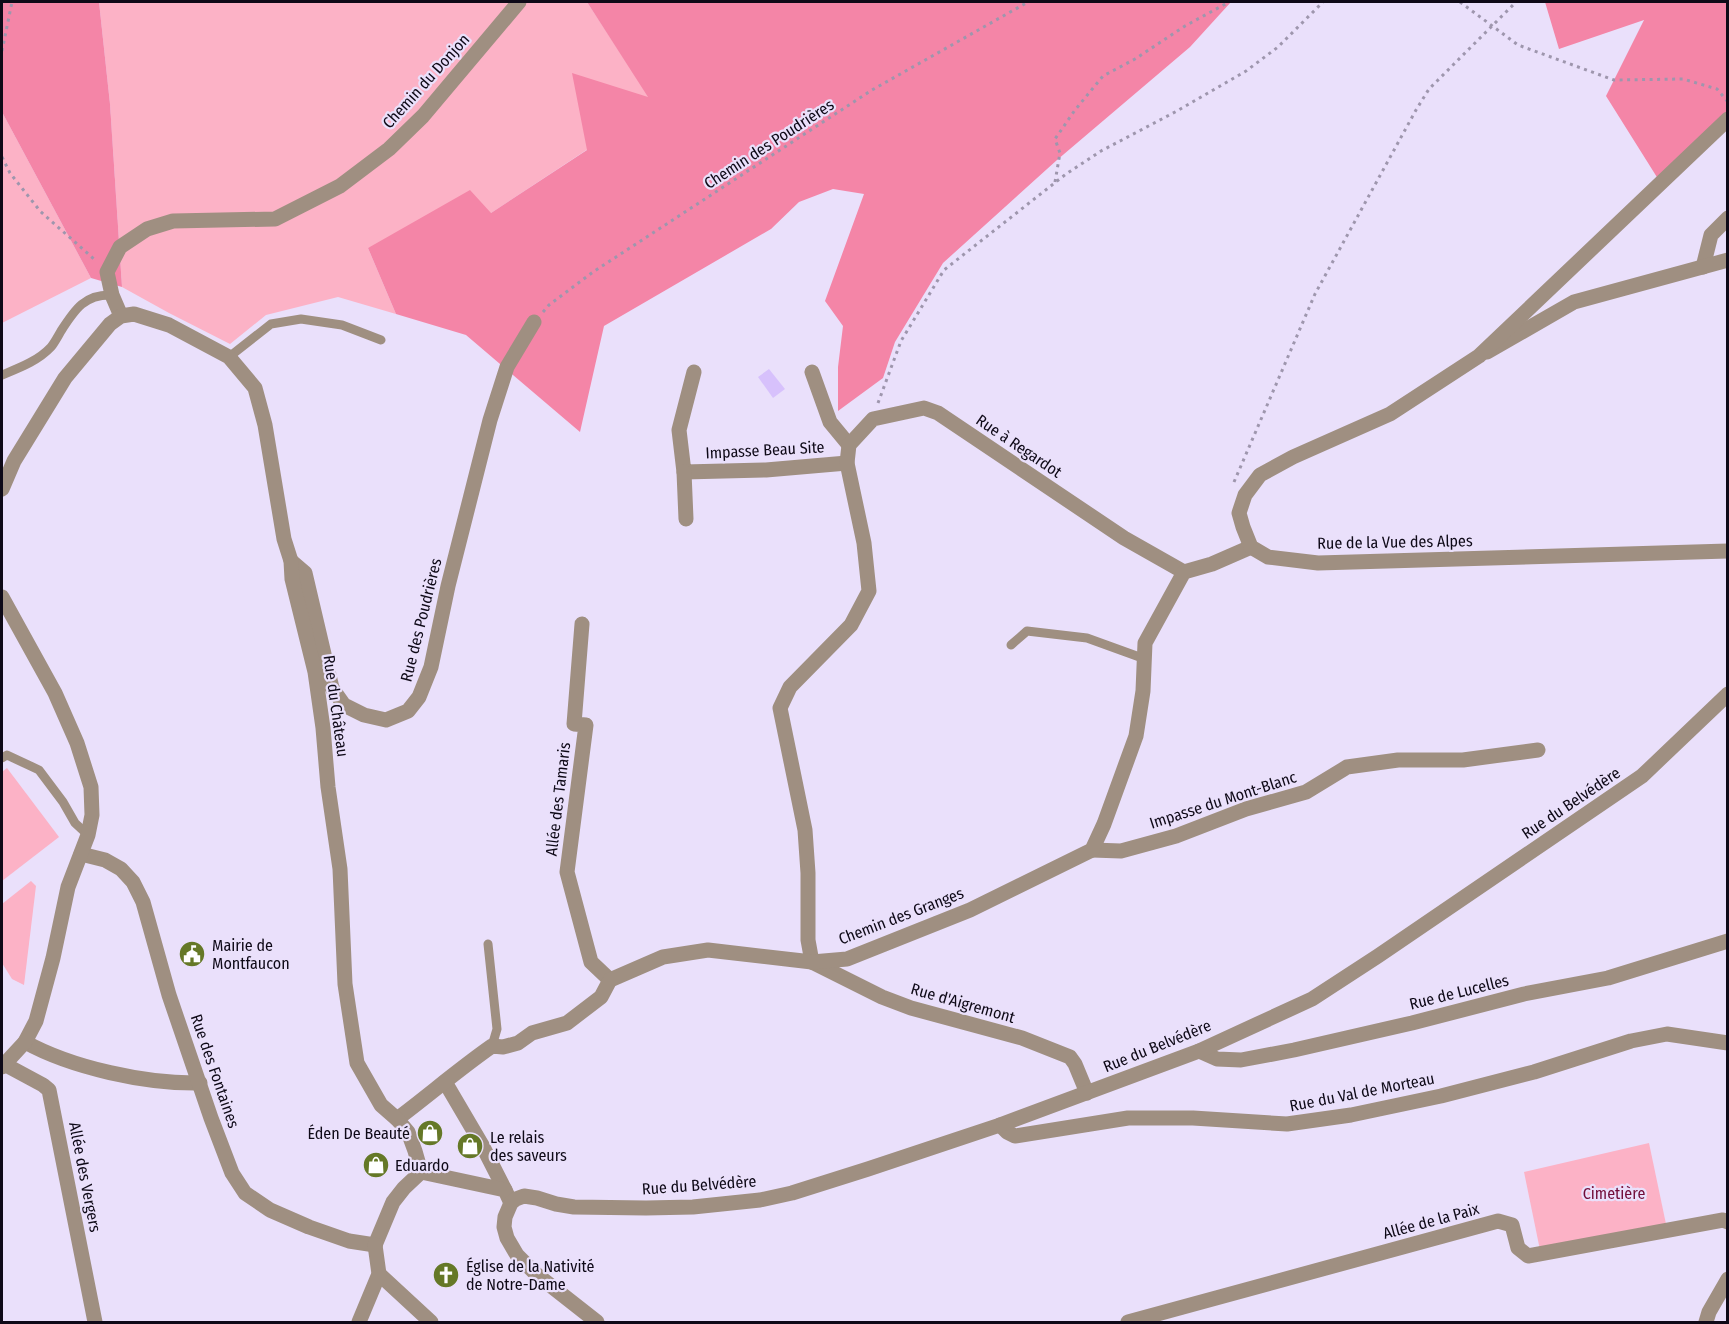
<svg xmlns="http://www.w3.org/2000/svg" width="1729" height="1324" viewBox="0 0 1729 1324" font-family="'Fira Sans Condensed',sans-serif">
<rect width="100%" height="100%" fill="#eae0fb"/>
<!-- green -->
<g fill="#fcb2c6">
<polygon points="99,2 587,2 649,97 588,149 491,213 368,248 396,314 338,297 266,315 230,344 169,313 122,287 110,104"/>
<polygon points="2,112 91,278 2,323"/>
<polygon points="7,768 59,837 2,881 2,772"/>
<polygon points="31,881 36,886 24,985 12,979 2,963 2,904"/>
<polygon points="1649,1143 1666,1224 1540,1250 1524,1172"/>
</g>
<!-- forest -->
<g fill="#f485a7">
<polygon points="2,2 99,2 110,104 122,287 91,278 2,112"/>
<polygon points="587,2 1231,2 1190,47 1057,160 943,263 895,342 883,378 838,411 838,367 843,326 825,301 864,194 833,189 799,202 771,229 604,326 580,432 466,335 396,314 368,248 470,190 491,213 587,150 572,73 648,97"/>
<polygon points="1545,2 1727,2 1727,119 1660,182 1606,96 1644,20 1559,49"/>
</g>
<!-- water -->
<polygon fill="#d7c1fc" points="769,369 785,389 773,398 758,377"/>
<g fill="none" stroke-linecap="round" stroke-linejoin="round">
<!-- path -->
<g stroke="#9e96ad" stroke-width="3" stroke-dasharray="3 4.5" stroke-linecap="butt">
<polyline points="1460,2 1518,45 1614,80 1683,79 1717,89 1728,102"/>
<polyline points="2,51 12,2"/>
<polyline points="2,157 10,173 40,211 95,260"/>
<polyline points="1055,182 1060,153 1055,139 1075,110 1103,76 1135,59 1185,26 1229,2"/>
<polyline points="543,312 549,305 593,272 872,90 1028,2"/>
<polyline points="878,403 901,341 944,270 1066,174 1101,151 1177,111 1246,71 1278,47 1323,2"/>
<polyline points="1234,482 1315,294 1416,110 1429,89 1516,2"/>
</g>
<!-- service -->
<g stroke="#9f8f81" stroke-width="9">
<polyline points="229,357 271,324 301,319 342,325 381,340"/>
<path d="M2,375C19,368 38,361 51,347C55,342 58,336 61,331C75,309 85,294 112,295"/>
<polyline points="1011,645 1027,631 1087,638 1145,659"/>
<polyline points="2,758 7,755 39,770 63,802 75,823 88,835"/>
<polyline points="488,944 497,1029 492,1046"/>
</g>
<!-- pedestrian -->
<path stroke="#9f8f81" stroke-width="15" d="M25,1042C72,1068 146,1084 200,1083"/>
<!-- minor -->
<g stroke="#9f8f81" stroke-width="15">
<polyline points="1703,267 1711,235 1728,218"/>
<polyline points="121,316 112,295 107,272 120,247 147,229 173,221 275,219 340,186 389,149 423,116 519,2"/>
<polyline points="1487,352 1574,302 1728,260"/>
<polyline points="694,372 679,430 684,472 766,470 847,463"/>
<polyline points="812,372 830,422 849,445"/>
<polyline points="684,472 686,519"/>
<polyline points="291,561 305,573 332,688 344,705 364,715 386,720 408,711 419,697 431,667 448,586 490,420 507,367 534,322"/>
<polyline points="582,624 574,724 586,725 567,872 591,962 610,980"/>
<polyline points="1092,850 1121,851 1176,836 1246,809 1306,792 1347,767 1398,760 1463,760 1538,750"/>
<polyline points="81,854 105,860 121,869 133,882 143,902 169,995 211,1118 232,1173 245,1193 270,1210 309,1227 349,1241 375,1245"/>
<polyline points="812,962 808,940 808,873 805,830 780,708 790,687 851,625 869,591 864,543 847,463 849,445 873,419 924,408 938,413 1124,538 1184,572"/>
<polyline points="812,962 882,997 911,1008 1022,1038 1070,1057 1075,1064 1087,1093"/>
<polyline points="1199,1051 1217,1059 1241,1060 1294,1050 1412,1023 1524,994 1608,978 1728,941"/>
<polyline points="4,1064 43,1085 49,1090 95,1322"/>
<polyline points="445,1082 482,1145 505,1190"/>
<path d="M397,1119C429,1095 459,1069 492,1046L503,1047L518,1043L532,1033L567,1023L601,997L610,980L663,957L708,950L812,962L847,959L970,910L1092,850L1104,824L1136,736L1143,691L1145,643L1184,572L1212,564L1251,547"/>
<polyline points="1000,1125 1007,1132 1015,1136 1128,1118 1193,1118 1287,1124 1351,1115 1441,1096 1534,1072 1631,1041 1667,1034 1728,1043"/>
<polyline points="375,1245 393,1202 404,1188 421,1172"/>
<polyline points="379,1274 431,1322"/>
<polyline points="359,1322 379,1274 375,1245"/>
<polyline points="1128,1322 1498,1221 1512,1225 1518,1248 1528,1256 1723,1220 1728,1222"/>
<polyline points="1706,1322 1709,1312 1728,1279"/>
</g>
<!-- tertiary -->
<g stroke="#9f8f81" stroke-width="15">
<polyline points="1728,119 1479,356 1390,414 1293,457 1260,475 1245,495 1239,513 1243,527 1251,547 1268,557 1318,563 1728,551"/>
<polyline points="2,489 14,461 65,378 110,324 121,316 134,314 169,325 229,357 255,388 265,425 284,539 291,561 292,579 315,672 323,728 328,787 340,869 345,984 357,1063 381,1105 397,1119 408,1132 415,1151 421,1172 505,1190 511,1203"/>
<polyline points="2,597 55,693 77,743 91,787 92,815 88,835 68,887 53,958 36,1021 25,1042 2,1067"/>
<polyline points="597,1322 536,1274 517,1255 507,1238 504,1227 505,1217 511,1203 516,1199 524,1196 537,1198 556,1204 574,1207 646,1208 693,1207 760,1200 792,1193 868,1169 1000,1125 1199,1051 1312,999 1378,956 1642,776 1728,694"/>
</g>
</g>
<!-- icons -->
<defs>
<symbol id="civic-disc" viewBox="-11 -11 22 22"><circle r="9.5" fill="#657827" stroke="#eae0fb"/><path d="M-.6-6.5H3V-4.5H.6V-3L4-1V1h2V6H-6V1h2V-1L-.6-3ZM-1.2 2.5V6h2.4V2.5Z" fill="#fff"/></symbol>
<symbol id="shop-disc" viewBox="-11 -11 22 22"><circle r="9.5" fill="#657827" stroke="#eae0fb"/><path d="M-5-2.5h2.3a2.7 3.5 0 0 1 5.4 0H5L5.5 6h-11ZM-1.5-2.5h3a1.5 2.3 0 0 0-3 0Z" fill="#fff"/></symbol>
<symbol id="church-disc" viewBox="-11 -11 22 22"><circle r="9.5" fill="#657827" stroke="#eae0fb"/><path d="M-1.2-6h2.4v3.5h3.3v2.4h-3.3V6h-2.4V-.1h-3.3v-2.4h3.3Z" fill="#fff"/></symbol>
</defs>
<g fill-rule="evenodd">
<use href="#civic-disc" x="177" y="939" width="30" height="30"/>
<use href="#shop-disc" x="415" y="1118" width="30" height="30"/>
<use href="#shop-disc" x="455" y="1131" width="30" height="30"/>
<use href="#shop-disc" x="361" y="1150" width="30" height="30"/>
<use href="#church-disc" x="431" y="1260" width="30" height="30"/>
</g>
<g text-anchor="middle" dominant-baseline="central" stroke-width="4.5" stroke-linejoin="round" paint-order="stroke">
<!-- street labels -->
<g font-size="16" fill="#0e0917" stroke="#eae0fb">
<text transform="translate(426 81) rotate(-48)">Chemin du Donjon</text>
<text transform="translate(769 144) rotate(-33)">Chemin des Poudrières</text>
<text transform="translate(1019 446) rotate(34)">Rue à Regardot</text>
<text transform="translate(765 450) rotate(-3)">Impasse Beau Site</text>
<text transform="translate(1395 542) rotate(-1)">Rue de la Vue des Alpes</text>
<text transform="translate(421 620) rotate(-76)">Rue des Poudrières</text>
<text transform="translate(336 706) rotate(82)">Rue du Château</text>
<text transform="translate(558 799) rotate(-83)">Allée des Tamaris</text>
<text transform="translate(1223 800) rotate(-18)">Impasse du Mont-Blanc</text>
<text transform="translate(1571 803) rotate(-34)">Rue du Belvédère</text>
<text transform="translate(901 916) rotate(-21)">Chemin des Granges</text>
<text transform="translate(1459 992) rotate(-14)">Rue de Lucelles</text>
<text transform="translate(963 1003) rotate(16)">Rue d'Aigremont</text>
<text transform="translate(1157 1046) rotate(-22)">Rue du Belvédère</text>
<text transform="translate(215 1071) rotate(71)">Rue des Fontaines</text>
<text transform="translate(1362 1092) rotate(-11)">Rue du Val de Morteau</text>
<text transform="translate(85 1177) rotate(79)">Allée des Vergers</text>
<text transform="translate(699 1185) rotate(-4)">Rue du Belvédère</text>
<text transform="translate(1431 1221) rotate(-15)">Allée de la Paix</text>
</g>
<!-- poi labels -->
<g font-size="16" fill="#0e0917" stroke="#eae0fb" text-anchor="start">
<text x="212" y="945">Mairie de<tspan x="212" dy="18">Montfaucon</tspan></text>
<text x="410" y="1133" text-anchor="end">Éden De Beauté</text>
<text x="490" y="1137">Le relais<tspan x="490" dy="18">des saveurs</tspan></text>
<text x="395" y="1165">Eduardo</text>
<text x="466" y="1266">Église de la Nativité<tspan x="466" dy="18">de Notre-Dame</tspan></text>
</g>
<!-- park labels -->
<g font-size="16" fill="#710c38" stroke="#eae0fb">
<text x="1614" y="1193">Cimetière</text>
</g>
</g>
<!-- border -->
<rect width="1729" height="1324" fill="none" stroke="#0e0917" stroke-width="6"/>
</svg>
